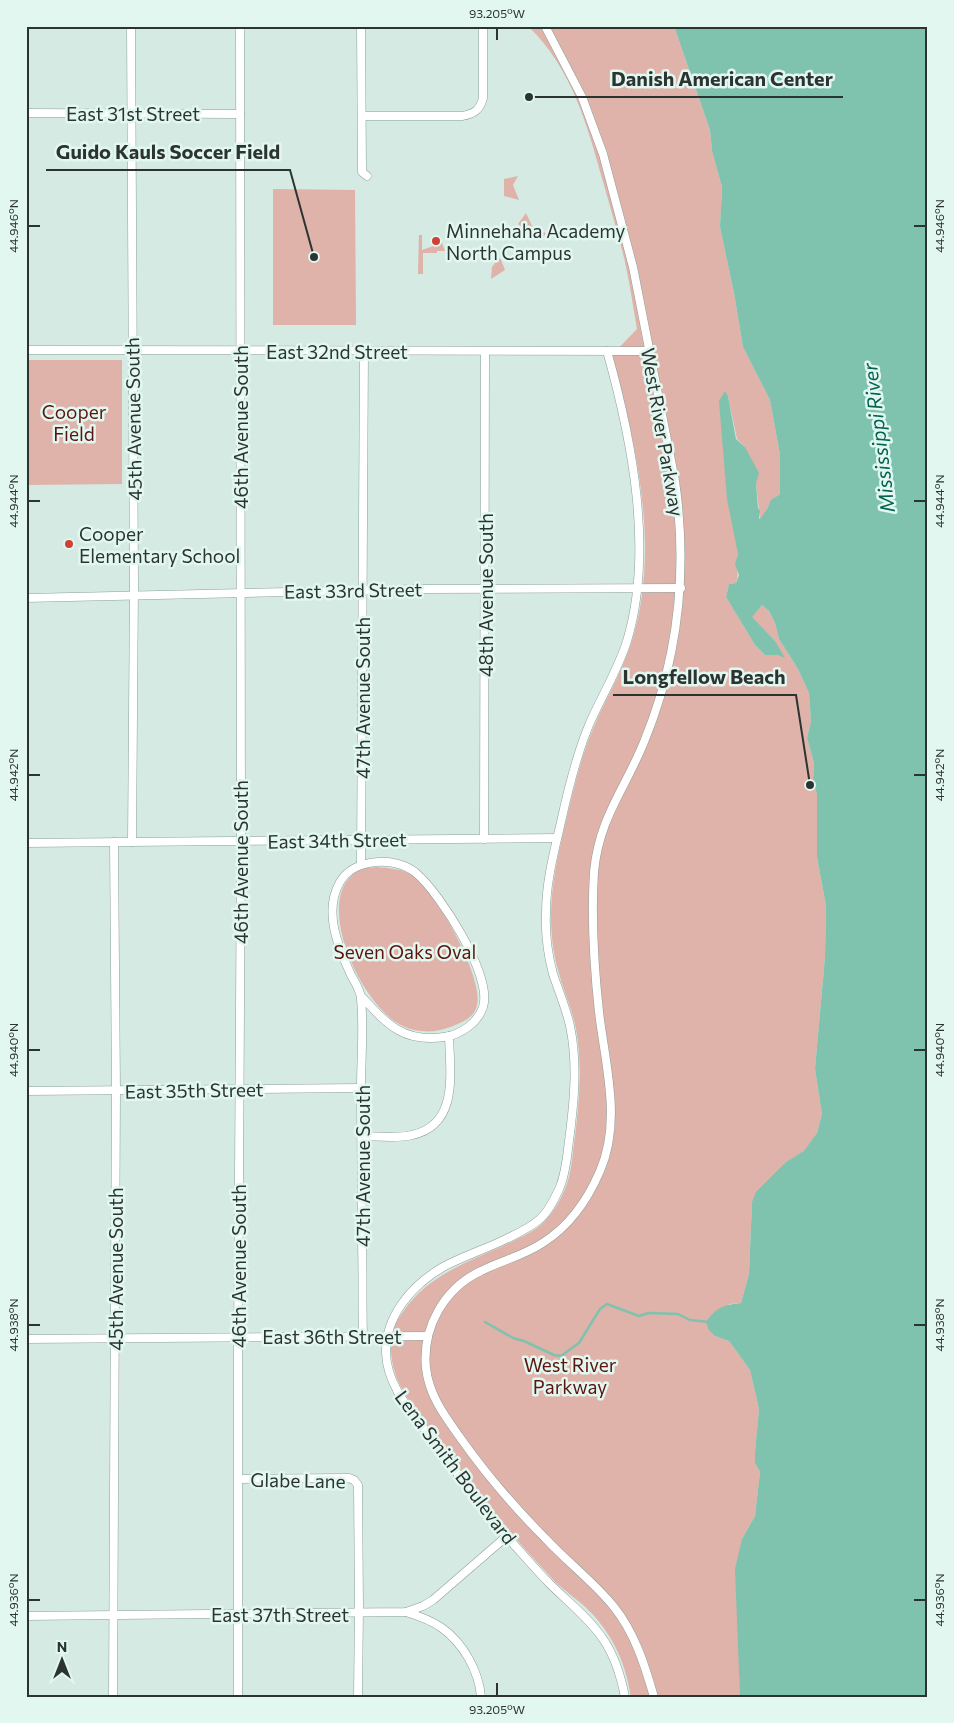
<svg xmlns="http://www.w3.org/2000/svg" width="954" height="1723" viewBox="0 0 954 1723" font-family="Commissioner,sans-serif">
<rect width="100%" height="100%" fill="#d4eae2"/>
<!-- green -->
<g fill="#dfb2aa">
<path d="M528,26H674L710,130L712,151L722,187L720,227L734,293L743,347L770,400L780,455V494C766,502 770,509 760,519L756,483L745,447L737,439L728,396L725,392L738,554C735,566 740,571 736,583L729,584L726,597L755,645L765,655H778L775,641L751,617L762,605L769,611L775,623L779,639L798,669L809,693L811,721L807,738L814,763L813,780L817,794V857L826,906L825,957L815,1069L822,1114L817,1133L804,1152L786,1162L752,1202L749,1274L741,1303L729,1304L715,1336L729,1341L750,1370L759,1409L755,1452V1463L760,1472L755,1516L742,1539L739,1641L740,1697H631C625,1659 610,1629 582,1604C570,1594 557,1585 547,1573C508,1532 473,1487 440,1442C426,1423 410,1405 400,1385C393,1371 390,1355 391,1340C392,1329 397,1320 403,1312C429,1273 472,1261 511,1242C523,1236 535,1231 544,1222C553,1213 560,1201 565,1189C571,1175 572,1160 574,1144C579,1106 583,1067 576,1029C572,1008 563,990 558,970C553,952 551,934 551,916C551,886 558,855 565,825C573,793 580,759 593,729C605,700 621,674 631,644C661,551 637,447 612,355L637,329C633,307 630,284 625,262C619,236 611,211 604,185C587,126 574,71 528,26Z"/>
<polygon points="518,176 513,185 519,200 504,196 504,179"/>
<polygon points="273,189 355,190 356,325 273,325"/>
<polygon points="526,213 533,228 546,233 541,241 518,224"/>
<polygon points="419,235 422,235 422,250 442,243 445,251 437,251 437,253 423,253 423,274 418,274"/>
<polygon points="499,258 501,260 505,270 491,279 492,267"/>
<polygon points="26,360 122,360 122,484 26,485"/>
<path d="M376,867C388,868 403,869 413,875C436,891 484,978 477,1005C475,1017 463,1022 453,1026C436,1033 418,1034 401,1025C365,1007 323,922 345,884C349,878 354,872 361,869C366,867 372,868 376,867Z"/>
</g>
<!-- water -->
<path fill="#7fc2ae" d="M674,26H928V1697H740L735,1569L742,1539L755,1516L760,1472L755,1463V1452L759,1409L750,1370L729,1341L715,1336L709,1330L706,1322C717,1307 723,1305 741,1303L749,1274L752,1202L756,1192L786,1162L804,1151L817,1133L822,1114L815,1069L825,957L826,906L817,857V794L813,780L814,763L807,738L811,721L809,693L798,669L779,639L775,623L769,611L762,605L752,617L775,641L785,658L778,655H765L755,645L726,597L729,584L736,583L739,575L735,564L738,554L727,499L719,401L725,391L728,396L736,439L745,447L759,473L756,483L758,508L760,511L759,518L760,519L767,509L771,500L780,494V455L770,400L743,347L734,293L720,227L722,187L712,151L710,130Z"/>
<g fill="none" stroke-linecap="round" stroke-linejoin="round">
<!-- stream -->
<polyline stroke="#7fc2ae" stroke-width="2.5" points="485,1322 513,1338 524,1341 554,1355 561,1356 579,1343 600,1309 607,1304 639,1316 649,1313 678,1314 690,1320 709,1322"/>
<defs>
<g id="minor">
<polyline points="131,26 134,587 132,842"/>
<polyline points="361,26 362,172 367,176"/>
<path d="M545,26L582,97L603,154L633,267L675,481C688,572 679,657 644,742C625,789 599,818 594,872C591,919 594,966 599,1012C605,1064 622,1121 600,1171C588,1199 569,1226 544,1242C524,1256 502,1260 481,1271C444,1288 422,1328 426,1368C429,1395 444,1415 459,1436C485,1473 514,1507 545,1538C567,1562 594,1582 614,1607C635,1633 645,1666 654,1697"/>
<polyline points="26,113 240,114"/>
<path d="M362,116H462C474,114 480,110 483,98V26"/>
<polyline points="26,350 649,351"/>
<path d="M607,351C632,440 654,551 627,641C618,670 601,697 589,725C576,756 568,790 561,822C554,852 546,882 546,913C545,934 548,955 553,974C559,992 566,1008 570,1026C578,1064 574,1103 569,1141C567,1157 566,1172 560,1187C555,1198 549,1211 540,1219C530,1228 518,1233 506,1239C486,1249 463,1256 443,1267C412,1285 385,1316 386,1353C387,1385 410,1410 428,1434C454,1469 480,1505 508,1538C522,1553 535,1569 550,1584C568,1602 589,1618 603,1639C615,1656 621,1677 625,1697"/>
<polyline points="26,598 421,589 681,588"/>
<polyline points="484,839 485,351"/>
<polyline points="26,843 557,838"/>
<polyline points="361,864 364,351"/>
<path d="M361,996C387,1024 403,1043 444,1037C460,1035 478,1023 483,1007C493,976 440,893 416,873C396,856 354,858 340,882C323,911 338,947 351,975C355,982 361,991 361,999C364,1028 361,1059 361,1088C361,1139 362,1191 362,1242C363,1273 362,1305 363,1336"/>
<polyline points="26,1091 361,1088"/>
<path d="M361,1136C378,1136 396,1139 412,1135C459,1125 450,1073 449,1036"/>
<polyline points="26,1339 428,1336"/>
<polyline points="239,1479 349,1478 354,1480 358,1485 359,1606 358,1697"/>
<path d="M406,1612C419,1616 431,1620 442,1628C463,1643 479,1671 481,1697"/>
<polyline points="26,1616 406,1612 423,1606 433,1600 507,1536"/>
<polyline points="113,1697 116,1091 114,842"/>
<polyline points="238,1697 238,1345 241,841 240,26"/>
</g>
</defs>
<!-- minor casing -->
<use href="#minor" stroke="#8ca09a" stroke-width="9"/>
<!-- minor -->
<use href="#minor" stroke="#fff" stroke-width="8"/>
</g>
<!-- ticks -->
<path fill="none" stroke="#2c3431" stroke-width="2" d="M497,28V40M28,226H40M914,226H926M28,501H40M914,501H926M28,775H40M914,775H926M28,1050H40M914,1050H926M28,1325H40M914,1325H926M28,1600H40M914,1600H926M497,1683V1696"/>
<!-- markers -->
<g fill="#cf4134" stroke="#e1f7f0" stroke-width="2">
<circle cx="436" cy="241" r="5"/>
<circle cx="69" cy="544" r="5"/>
</g>
<g text-anchor="middle" dominant-baseline="central" stroke-width="5" stroke-linejoin="round" paint-order="stroke">
<!-- street labels -->
<g font-size="19" fill="#2c3431" stroke="#e1f7f0">
<text x="133" y="113">East 31st Street</text>
<text x="337" y="351">East 32nd Street</text>
<text transform="translate(133 419) rotate(-91)">45th Avenue South</text>
<text transform="translate(240 427) rotate(-90)">46th Avenue South</text>
<text transform="translate(663 432) rotate(80)">West River Parkway</text>
<text transform="translate(353 590) rotate(-1)">East 33rd Street</text>
<text transform="translate(485 595) rotate(-90)">48th Avenue South</text>
<text transform="translate(362 698) rotate(-90)">47th Avenue South</text>
<text transform="translate(337 840) rotate(-1)">East 34th Street</text>
<text transform="translate(240 862) rotate(-90)">46th Avenue South</text>
<text transform="translate(194 1090) rotate(-1)">East 35th Street</text>
<text transform="translate(362 1166) rotate(-90)">47th Avenue South</text>
<text transform="translate(238 1266) rotate(-90)">46th Avenue South</text>
<text transform="translate(115 1269) rotate(-90)">45th Avenue South</text>
<text x="332" y="1336">East 36th Street</text>
<text transform="translate(456 1467) rotate(53)">Lena Smith Boulevard</text>
<text transform="translate(298 1480) rotate(1)">Glabe Lane</text>
<text x="280" y="1614">East 37th Street</text>
</g>
<!-- poi labels -->
<g font-size="19" fill="#2c3431" stroke="#e1f7f0" text-anchor="start">
<text x="446" y="230">Minnehaha Academy<tspan x="446" dy="22">North Campus</tspan></text>
<text x="79" y="533">Cooper<tspan x="79" dy="22">Elementary School</tspan></text>
</g>
<!-- park labels -->
<g font-size="19" fill="#5c140e" stroke="#e1f7f0">
<text x="74" y="411">Cooper<tspan x="74" dy="22">Field</tspan></text>
<text x="405" y="951">Seven Oaks Oval</text>
<text x="570" y="1364">West River<tspan x="570" dy="22">Parkway</tspan></text>
</g>
<!-- water labels -->
<g font-size="20" font-style="italic" fill="#04624f" stroke="#e1f7f0">
<text transform="translate(878 438) rotate(-97)">Mississippi River</text>
</g>
</g>
<!-- callouts -->
<path fill="none" stroke="#2c3431" stroke-width="2" d="M529 97L601 97H843M314 257L290 170H46M810 785L796 695H613"/>
<g fill="#2c3431" stroke="#e1f7f0" stroke-width="2">
<circle cx="529" cy="97" r="5"/>
<circle cx="314" cy="257" r="5"/>
<circle cx="810" cy="785" r="5"/>
</g>
<g font-size="20" text-anchor="middle" font-weight="bold" fill="#2c3431" stroke="#e1f7f0" stroke-width="5" stroke-linejoin="round" paint-order="stroke">
<text x="722" y="86">Danish American Center</text>
<text x="168" y="159">Guido Kauls Soccer Field</text>
<text x="704" y="684">Longfellow Beach</text>
</g>
<!-- border -->
<rect width="954" height="1723" fill="none" stroke="#e1f7f0" stroke-width="55"/>
<!-- north arrow -->
<g transform="translate(62 1660)" stroke="#e1f7f0" stroke-width="4" paint-order="stroke">
<path d="M0-4L9 19L0 12L-9 19Z" fill="#2c3431"/>
<text y="-8" font-size="14" font-weight="bold" text-anchor="middle" fill="#2c3431">N</text>
</g>
<rect x="28" y="28" width="898" height="1668" fill="none" stroke="#2c3431" stroke-width="2"/>
<g font-size="12" text-anchor="middle" fill="#2c3431">
<text x="497" y="18">93.205°W</text>
<text transform="translate(14 226) rotate(-90)" y="4">44.946°N</text>
<text transform="translate(940 226) rotate(-90)" y="4">44.946°N</text>
<text transform="translate(14 501) rotate(-90)" y="4">44.944°N</text>
<text transform="translate(940 501) rotate(-90)" y="4">44.944°N</text>
<text transform="translate(14 775) rotate(-90)" y="4">44.942°N</text>
<text transform="translate(940 775) rotate(-90)" y="4">44.942°N</text>
<text transform="translate(14 1050) rotate(-90)" y="4">44.940°N</text>
<text transform="translate(940 1050) rotate(-90)" y="4">44.940°N</text>
<text transform="translate(14 1325) rotate(-90)" y="4">44.938°N</text>
<text transform="translate(940 1325) rotate(-90)" y="4">44.938°N</text>
<text transform="translate(14 1600) rotate(-90)" y="4">44.936°N</text>
<text transform="translate(940 1600) rotate(-90)" y="4">44.936°N</text>
<text x="497" y="1714">93.205°W</text>
</g>
</svg>
